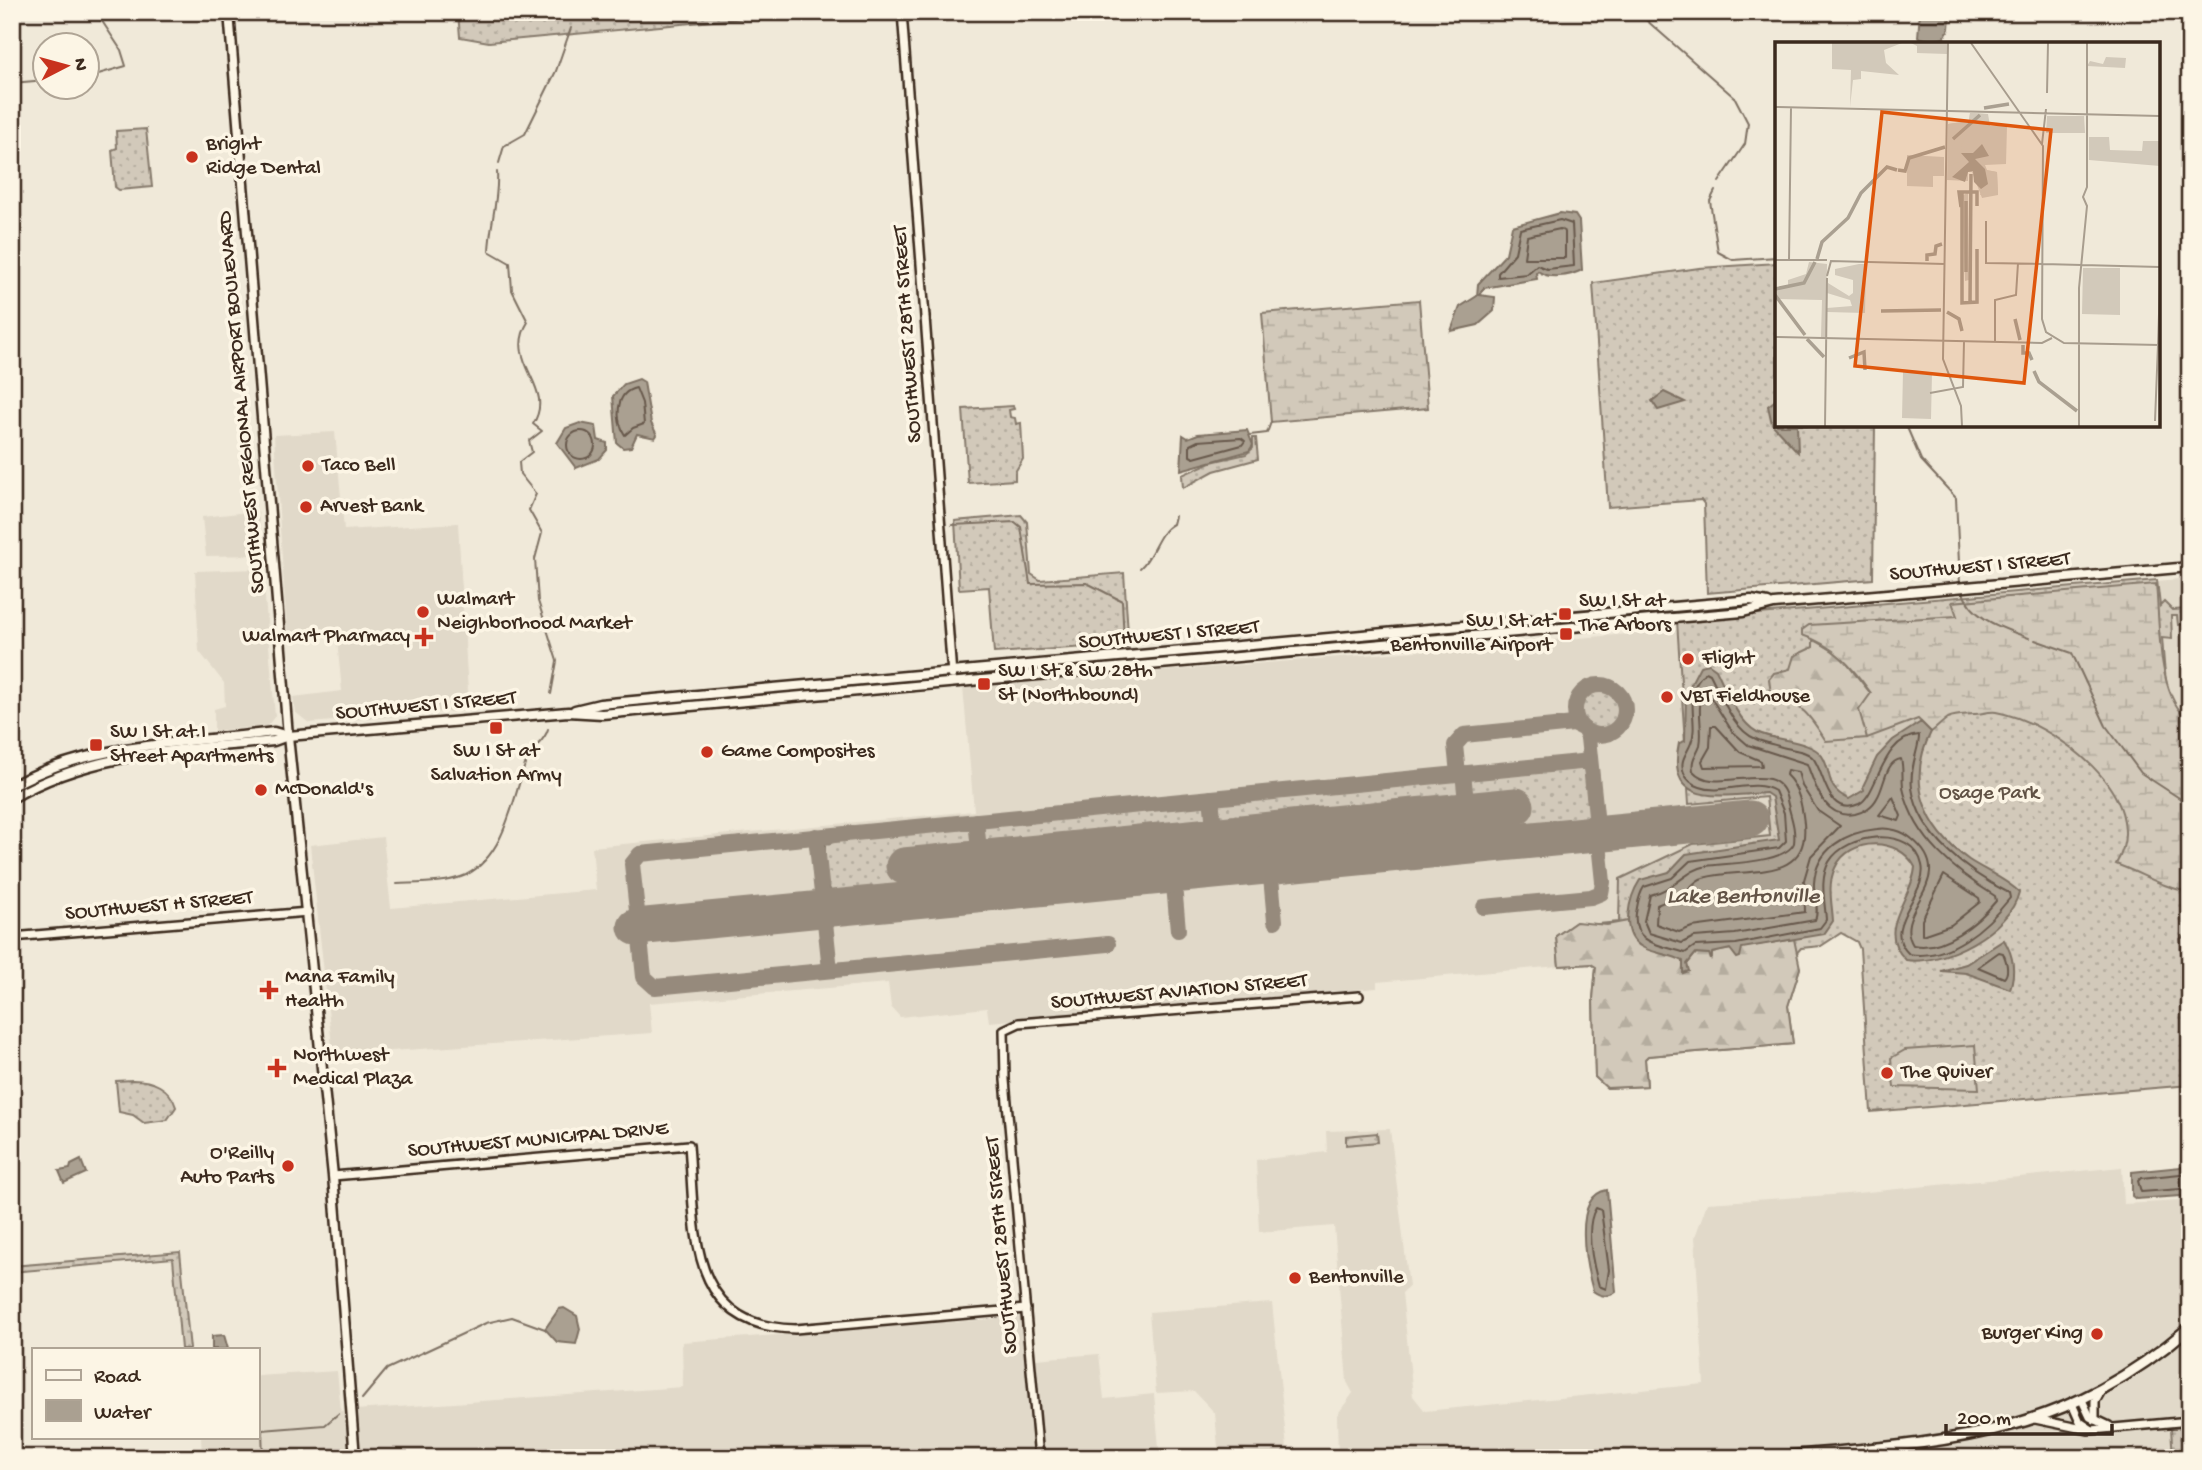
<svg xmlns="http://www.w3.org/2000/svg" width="2202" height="1470" viewBox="0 0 2202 1470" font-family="'Gochi Hand',sans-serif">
<defs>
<pattern id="grass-dots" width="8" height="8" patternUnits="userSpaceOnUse" patternTransform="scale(1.75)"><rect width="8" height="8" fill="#d2c9ba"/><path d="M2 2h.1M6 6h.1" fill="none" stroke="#b5ad9f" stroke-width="1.8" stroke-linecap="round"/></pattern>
<pattern id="forest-firs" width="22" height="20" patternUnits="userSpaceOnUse" patternTransform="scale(1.75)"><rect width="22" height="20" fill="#d2c9ba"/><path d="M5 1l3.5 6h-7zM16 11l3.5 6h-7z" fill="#b5ad9f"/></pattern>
<pattern id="wetland-marsh" width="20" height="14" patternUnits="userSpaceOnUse" patternTransform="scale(1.75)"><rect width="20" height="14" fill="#d2c9ba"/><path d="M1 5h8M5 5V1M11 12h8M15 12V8" fill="none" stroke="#b5ad9f"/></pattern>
</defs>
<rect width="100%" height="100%" fill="#f0e9d9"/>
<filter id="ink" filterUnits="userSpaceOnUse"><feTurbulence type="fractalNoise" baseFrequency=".0143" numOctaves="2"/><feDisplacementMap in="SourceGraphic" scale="14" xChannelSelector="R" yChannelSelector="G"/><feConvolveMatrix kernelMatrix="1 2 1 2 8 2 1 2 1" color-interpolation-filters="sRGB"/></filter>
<g filter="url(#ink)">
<!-- built -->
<g fill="#e1d9c9">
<polygon points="335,432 344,530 458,523 469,710 309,723 295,712 293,697 342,691 336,630 287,635 274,435"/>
<polygon points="258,511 262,551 259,555 206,556 202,517"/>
<polygon points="258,569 263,574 275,716 267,726 214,731 214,709 225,706 224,683 199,651 195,571"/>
<polygon points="2190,578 2190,720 2181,714 2167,693 2157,581"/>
<polygon points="1678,630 1689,804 1766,797 1770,837 1693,844 1620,922 1588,925 1576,922 1556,936 1559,966 1377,982 1377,988 989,1022 987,1008 900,1017 891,1007 888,983 649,1003 652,1033 333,1055 310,845 383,837 391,908 596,890 592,847 974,811 963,687"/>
<polygon points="1390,1129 1409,1286 1402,1293 1413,1396 1425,1411 1704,1384 1695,1237 1707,1203 1847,1194 2122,1167 2124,1204 2181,1201 2190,1211 2190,1415 2170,1416 2173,1458 1338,1458 1337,1415 1353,1393 1347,1382 1334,1226 1259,1232 1256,1160 1327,1152 1326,1131"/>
<polygon points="1272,1303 1288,1458 1219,1458 1215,1413 1194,1391 1156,1393 1149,1312"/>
<polygon points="1032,1316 1035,1359 1099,1354 1104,1399 1154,1394 1160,1458 202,1458 201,1437 257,1437 257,1376 337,1371 341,1411 683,1387 682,1342"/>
</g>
<!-- grass -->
<g fill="url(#grass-dots)" stroke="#867a6c" stroke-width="2">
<polygon points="458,12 810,12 489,42 460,37"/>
<polygon points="146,129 152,187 119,190 115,187 112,150 117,148 116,131"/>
<polygon points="1777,263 1777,425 1875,425 1873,579 1707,593 1704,504 1701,500 1608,507 1593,283 1699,268"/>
<polygon points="1013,406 1014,409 1009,410 1010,417 1015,418 1016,424 1021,423 1023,459 1015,472 1015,480 968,483 963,409"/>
<polygon points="1253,438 1256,438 1258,459 1214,471 1183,488 1182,475 1211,462 1246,454 1253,448"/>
<polygon points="1021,515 1027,522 1031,574 1040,580 1124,573 1129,648 1123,649 1120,645 994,653 989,587 959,589 955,521"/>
<path d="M2157,580L2160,606L2164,602L2172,610L2190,609V624L2178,625L2177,616H2171L2172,639L2162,638C2165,668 2162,701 2190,720V933L2180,939L2190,1035V1085L1871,1112L1860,949L1857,942L1841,933L1821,946L1801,948L1795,955L1800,968L1788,1006L1793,1044L1648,1056L1645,1059L1647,1086L1607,1088L1595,1077L1593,999L1596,967L1591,964L1559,966L1556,936L1576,922L1588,925L1619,922L1620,879L1693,844L1770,836L1766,797L1689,804L1677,621Z"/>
<circle cx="1600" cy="710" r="21"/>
<path d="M1550,769H1584C1588,781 1599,810 1587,820C1582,825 1571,826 1565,829L842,899L833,897L825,877V844L851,838Z"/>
<path d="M133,1080C152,1080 170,1087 176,1107L167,1120L144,1123L133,1115L119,1112L116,1081Z"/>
<polygon points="1377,1133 1378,1142 1346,1145 1346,1136"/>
<polygon points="180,1252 190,1349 181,1349 173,1258 12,1272 12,1266"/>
<polygon points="2190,1427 2190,1458 2173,1458 2171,1428"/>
</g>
<!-- forest -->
<g fill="url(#forest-firs)" stroke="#867a6c" stroke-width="2">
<path d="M1813,639L1840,655L1871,694L1862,713L1867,738L1826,741C1809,714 1803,705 1771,694L1769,679L1774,673L1790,669L1794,656L1813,647Z"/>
<path d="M1628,921C1634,963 1669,942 1683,961C1685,964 1685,967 1687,969V964L1696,953L1710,954L1712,957V953L1720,951L1794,939L1800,968L1788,1006L1793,1044L1648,1056L1645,1059L1647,1086L1607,1088L1595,1077L1593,999L1596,967L1591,964L1559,966L1556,936L1576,922L1607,925Z"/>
</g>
<!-- wetland -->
<g fill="url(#wetland-marsh)" stroke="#867a6c" stroke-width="2">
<polygon points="1419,300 1428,408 1271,422 1262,313"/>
<path d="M2156,584C2160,622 2156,698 2190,720V892C2163,888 2141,873 2116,864C2156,797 2054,722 1996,712C1989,711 1981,714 1974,714C1966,715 1956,714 1948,718C1942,722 1937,728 1931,732L1918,719L1867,738L1859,710L1871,693C1852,667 1834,645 1802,635V630L1809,625L1957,616L1952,602Z"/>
</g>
<!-- garden -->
<polygon fill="#d2c9ba" stroke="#867a6c" stroke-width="2" points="1975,1045 1979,1089 1894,1087 1891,1058 1905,1050"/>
<!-- water -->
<g fill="#aaa091" stroke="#7e7163" stroke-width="2">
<polygon points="1920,12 1946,12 1950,16 1949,29 1944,38 1932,41 1918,37"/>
<path d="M1560,213L1575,215L1579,221L1582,270C1570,276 1548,280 1538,271L1536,273L1537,279L1484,288L1479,295L1495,297L1494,311L1478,325L1451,331L1460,307L1477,296L1478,284L1506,254L1512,226Z"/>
<polygon points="639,379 644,382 651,423 657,435 655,438 637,434 631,447 623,448 617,443 613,396 624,384"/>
<polygon points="1664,392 1685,402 1658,410 1652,401"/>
<polygon points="1777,399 1777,425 1797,425 1798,452 1772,424 1768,406"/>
<polygon points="580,423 596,426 598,440 607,443 607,450 599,459 576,468 557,443 566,428"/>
<polygon points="1247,430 1253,445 1249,451 1181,470 1183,435 1188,438 1198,434"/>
<path d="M1709,664L1716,669C1726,689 1737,721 1757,732C1773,741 1812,740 1822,756C1833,773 1824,788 1849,799L1864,790L1863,786L1877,757L1893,740L1921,722L1931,732C1906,781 1924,828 1969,860C1984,870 2006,879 2019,892C2010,931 1943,966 1906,960C1874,929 1913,899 1915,867C1900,837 1849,836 1835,868C1827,885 1832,903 1833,921L1824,934L1742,948L1740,957L1737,958L1730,949L1712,953L1711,960L1709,954L1696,953L1687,964L1689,971L1683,973V961C1672,954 1654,954 1642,947C1619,934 1629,897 1640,880L1669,872L1686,854L1779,840L1772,797L1766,793C1722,795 1665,809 1679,743L1685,741L1686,693L1700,666Z"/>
<path d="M2004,940C2014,956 2016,971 2010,989L1966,973L1941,971L1966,964Z"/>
<polygon points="81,1160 86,1173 64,1183 59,1171 70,1169 71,1165"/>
<polygon points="2190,1166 2190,1204 2181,1196 2136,1199 2132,1196 2132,1172"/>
<path d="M1607,1190L1616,1292C1608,1298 1601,1297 1593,1291C1586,1267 1571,1196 1607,1190Z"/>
<polygon points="564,1308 577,1316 580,1329 576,1344 557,1342 545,1329 559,1309"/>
<polygon points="224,1335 228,1349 212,1349 212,1336"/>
</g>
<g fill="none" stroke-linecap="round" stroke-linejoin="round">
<!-- shore -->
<g stroke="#67594c" stroke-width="2">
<polygon points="1560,220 1572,224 1574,266 1547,269 1537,265 1527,274 1498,277 1498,273 1515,253 1520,229"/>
<polygon points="1560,229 1565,232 1565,258 1524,258 1527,236"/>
<path d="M636,388L642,403L644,424L633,428L625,435C615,421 615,392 636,388Z"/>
<circle cx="581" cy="445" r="14"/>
<polygon points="1241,438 1245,441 1242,445 1194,458 1190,456 1190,445 1198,441"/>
<path d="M1706,672L1710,674C1721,695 1733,730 1756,739C1764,743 1774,744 1782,747C1792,750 1805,750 1812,757C1825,769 1825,819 1859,804C1878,795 1881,737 1919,735C1920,747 1909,767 1912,788C1919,836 1969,873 2009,893L2010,898C1987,927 1949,961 1909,954C1879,926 1929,894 1922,865C1913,824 1846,833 1829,862C1819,880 1825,901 1826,920L1820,928L1736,944L1695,946L1685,953C1663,945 1632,945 1636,913C1638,903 1638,896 1644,887L1672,878L1690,861L1779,848L1786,841L1784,813L1775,791C1753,777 1723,796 1700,787C1694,785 1687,780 1684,773C1679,760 1687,754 1691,743C1700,722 1681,690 1706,672Z"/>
<path d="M1706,690L1732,731L1748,745L1807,764C1815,785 1824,820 1855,814C1864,812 1873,806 1877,798C1885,786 1885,761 1901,759C1904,769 1901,781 1904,792C1915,839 1956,872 1995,896L1996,901C1978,923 1942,952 1913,945C1890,909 1962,880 1912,839C1903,831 1889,827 1877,829C1846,832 1816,849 1814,883C1813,895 1820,909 1815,920L1735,934L1694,937L1682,943L1649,933L1644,921L1650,895C1677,889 1685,870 1707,866C1728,863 1786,863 1794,843C1796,827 1790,815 1787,800C1778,754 1717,798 1693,771C1691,758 1696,756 1700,745C1704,728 1694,704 1706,690Z"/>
<polygon points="1711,726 1716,726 1740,752 1761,761 1762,766 1704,767 1702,761 1710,747"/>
<path d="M1787,770L1798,772L1802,786L1818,811L1840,826L1811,856L1804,880L1805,912L1692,927L1679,932L1656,924L1657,905C1665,901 1675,899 1682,895C1690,890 1694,880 1703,878C1744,866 1810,885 1804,823C1802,806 1799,787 1786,775Z"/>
<polygon points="1893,797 1901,816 1899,821 1879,815"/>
<polygon points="1944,875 1979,898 1980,902 1951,925 1922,935 1922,920"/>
<path d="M1999,952L2003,953C2006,960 2010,972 2004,978L1978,967Z"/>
<polyline points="2190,1173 2141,1178 2138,1181 2141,1192 2181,1189 2190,1194"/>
<path d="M1596,1208L1601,1210L1609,1270L1606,1289L1599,1286C1593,1265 1584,1227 1596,1208Z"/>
</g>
<!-- stream -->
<g stroke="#7e7163" stroke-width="2">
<polyline points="1637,12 1735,98 1748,123 1745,144 1719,182"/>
<polyline points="88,77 126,66 121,50 96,12"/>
<polyline points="12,83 46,80"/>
<polyline points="499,163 504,146 525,134 556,71 571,28"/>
<path d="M497,172C499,199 490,224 489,251L510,263L512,290L528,322C503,363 557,387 533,424L542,431L529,441L532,452L519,462L520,474L536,494L529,510L542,533L535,559L538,601L557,661L551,694"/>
<polyline points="1715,191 1710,201 1718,252 1733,260 1777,257"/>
<polyline points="1906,425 1921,460 1956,498 1960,585"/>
<polyline points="1250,435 1267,433 1271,422"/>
<polyline points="952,525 1015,522 1021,527 1030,584 1087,583 1122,601 1124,642"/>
<path d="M1140,568C1154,556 1157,532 1173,524L1175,516"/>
<path d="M1962,590C1971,619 2002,628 2029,638"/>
<polyline points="2035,640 2072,653 2106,726 2141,773 2190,805"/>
<path d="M397,884C418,883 446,884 466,875C506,855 513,797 527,759C532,747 545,742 548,729"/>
<polyline points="362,1399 387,1369 486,1323 512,1317 545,1329"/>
<polyline points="263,1458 262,1430 325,1425 338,1414"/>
</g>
<!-- taxiway -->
<g stroke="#968a7c" stroke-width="16">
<circle cx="1600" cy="710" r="25"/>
<polyline points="1463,773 1467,811"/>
<polyline points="1458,774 1455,745 1464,735 1574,724 1584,729 1588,738 1603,882 1601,893 1591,897 1484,907"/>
<polyline points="1211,798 1215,836"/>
<polyline points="976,821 980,859"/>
<polyline points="816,836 830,970"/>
<polyline points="1170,840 1178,930"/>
<polyline points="1270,866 1275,921"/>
<polyline points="1108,944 655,987 644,977 632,864 640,854 1590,761"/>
</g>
<!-- runway -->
<g stroke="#968a7c" stroke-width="37">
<polyline points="904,866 1516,806"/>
<polyline points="636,927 1750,819"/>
</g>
<defs>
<g id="tertiary">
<polyline points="902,12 952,675"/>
<polyline points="12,937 308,912"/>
<path d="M333,1176L689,1145C696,1226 685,1327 795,1329L1026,1309"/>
<polyline points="2082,1400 2090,1417 2109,1426"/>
<polyline points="2072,1404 2080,1422 2092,1430 2190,1421"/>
<polyline points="2035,1419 2088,1430"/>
<polyline points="2095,1420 2095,1401 2102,1389"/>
<polyline points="1039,1458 1005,1080 1004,1030 1019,1023 1359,996"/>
</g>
<g id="secondary">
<polyline points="229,12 288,736 333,1176 355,1458"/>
<polyline points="575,710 600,704 762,689 1751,600 1768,603"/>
<path d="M12,786C93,741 185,744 274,732L288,736"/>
<path d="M12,798C92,751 185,750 274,741L288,736L568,712L602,714L1662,619L1743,612L1774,604L2190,567"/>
</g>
<path id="primary" d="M1767,1458C1934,1442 2055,1444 2190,1327"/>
</defs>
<!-- tertiary casing -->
<use href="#tertiary" stroke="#3b2a1e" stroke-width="12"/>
<!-- secondary casing -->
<use href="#secondary" stroke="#3b2a1e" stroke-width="13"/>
<!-- primary casing -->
<use href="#primary" stroke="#3b2a1e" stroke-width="14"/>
<!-- tertiary -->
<use href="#tertiary" stroke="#fcf5e5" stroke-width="7"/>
<!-- secondary -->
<use href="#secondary" stroke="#fcf5e5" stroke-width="8"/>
<!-- primary -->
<use href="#primary" stroke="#fcf5e5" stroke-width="9"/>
</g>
</g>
<!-- markers -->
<g fill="#c8321e" stroke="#fcf5e5" stroke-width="2.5">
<circle cx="192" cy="157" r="7"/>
<circle cx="308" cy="466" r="7"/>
<circle cx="306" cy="507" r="7"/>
<circle cx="423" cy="612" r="7"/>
<rect x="1558" y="607" width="14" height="14" rx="3.5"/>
<rect x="1559" y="627" width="14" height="14" rx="3.5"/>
<path d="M420.5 626.5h7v7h7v7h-7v7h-7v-7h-7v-7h7z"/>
<circle cx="1688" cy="659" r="7"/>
<rect x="977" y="677" width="14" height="14" rx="3.5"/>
<circle cx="1667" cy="697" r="7"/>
<rect x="489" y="721" width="14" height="14" rx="3.5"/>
<rect x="89" y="738" width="14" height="14" rx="3.5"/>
<circle cx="707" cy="752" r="7"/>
<circle cx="261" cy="790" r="7"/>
<path d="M265.5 979.5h7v7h7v7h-7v7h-7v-7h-7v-7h7z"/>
<path d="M273.5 1057.5h7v7h7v7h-7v7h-7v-7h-7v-7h7z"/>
<circle cx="1887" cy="1073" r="7"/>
<circle cx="288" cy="1166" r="7"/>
<circle cx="1295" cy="1278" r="7"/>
<circle cx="2097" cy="1334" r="7"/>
</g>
<g text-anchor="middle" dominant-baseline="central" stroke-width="7" stroke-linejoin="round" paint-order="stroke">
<!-- poi labels -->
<g font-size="21" fill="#3b2a1e" stroke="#fcf5e5" text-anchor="start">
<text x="206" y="145">Bright<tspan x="206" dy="24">Ridge Dental</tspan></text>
<text x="322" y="466">Taco Bell</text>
<text x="320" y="507">Arvest Bank</text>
<text x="437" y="600">Walmart<tspan x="437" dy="24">Neighborhood Market</tspan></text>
<text x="1579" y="602">SW I St at<tspan x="1579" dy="24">The Arbors</tspan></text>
<text x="1552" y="622" text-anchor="end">SW I St at<tspan x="1552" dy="24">Bentonville Airport</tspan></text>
<text x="410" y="637" text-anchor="end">Walmart Pharmacy</text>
<text x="1702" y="659">Flight</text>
<text x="998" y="672">SW I St &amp; SW 28th<tspan x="998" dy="24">St (Northbound)</tspan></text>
<text x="1681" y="697">VBT Fieldhouse</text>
<text x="110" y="733">SW I St at I<tspan x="110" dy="24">Street Apartments</tspan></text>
<text x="496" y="752" text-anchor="middle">SW I St at<tspan x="496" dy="24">Salvation Army</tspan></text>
<text x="721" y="752">Game Composites</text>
<text x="275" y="790">McDonald's</text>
<text x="285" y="978">Mana Family<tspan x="285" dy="24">Health</tspan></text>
<text x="293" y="1056">Northwest<tspan x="293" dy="24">Medical Plaza</tspan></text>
<text x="1901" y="1073">The Quiver</text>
<text x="274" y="1154" text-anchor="end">O'Reilly<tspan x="274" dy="24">Auto Parts</tspan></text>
<text x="1309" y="1278">Bentonville</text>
<text x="2083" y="1334" text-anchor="end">Burger King</text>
</g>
<!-- street labels -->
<g font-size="21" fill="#3b2a1e" stroke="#fcf5e5">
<text transform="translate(909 334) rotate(-94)">SOUTHWEST 28TH STREET</text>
<text transform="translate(243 402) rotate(-95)">SOUTHWEST REGIONAL AIRPORT BOULEVARD</text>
<text transform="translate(1980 568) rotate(-5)">SOUTHWEST I STREET</text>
<text transform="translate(1169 636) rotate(-5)">SOUTHWEST I STREET</text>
<text transform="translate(426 707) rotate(-5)">SOUTHWEST I STREET</text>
<text transform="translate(159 907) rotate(-5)">SOUTHWEST H STREET</text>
<text transform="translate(1179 993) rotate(-5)">SOUTHWEST AVIATION STREET</text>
<text transform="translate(538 1141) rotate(-5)">SOUTHWEST MUNICIPAL DRIVE</text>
<text transform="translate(1003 1245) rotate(-95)">SOUTHWEST 28TH STREET</text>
</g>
<!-- park labels -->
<g font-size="21" fill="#615245" stroke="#fcf5e5">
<text x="1989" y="794">Osage Park</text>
</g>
<!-- water labels -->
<g font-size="23" font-style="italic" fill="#625346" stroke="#fcf5e5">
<text x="1743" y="897">Lake Bentonville</text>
</g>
</g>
<!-- overview -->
<g transform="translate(1775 42)">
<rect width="385" height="385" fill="#f0e9d9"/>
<path d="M57,1H127L109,8L111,21L124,33L86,29V37L78,38L75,65L76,28L57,27ZM136,1H172V12L142,11V4ZM195,71L213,72L215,84H232L231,122L210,123L212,128L222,130L223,153L207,156L197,130H193V139L172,138L173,82L194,79ZM272,74H309L310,91H271ZM314,95H334L335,108L367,109L368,99H385V124L314,118ZM132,113L169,115V134H158V145L132,144ZM193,150L194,238L190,239L187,154ZM34,220L52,222L51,295H46L47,258L0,257V247L13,245V238L31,232ZM84,222H91L90,271L52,270V266L77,264L75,258L52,251L53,241L74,254L78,251V238L60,233V227ZM308,226H345V273L307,272ZM128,330L157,331L156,377L127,376Z" fill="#d2c9ba"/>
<path d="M210,128L222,130L223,153H205L211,141Z" fill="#d2c9ba"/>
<path d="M331,15L351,16L350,26L312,24L315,19L328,22ZM195,71L211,72L208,85L192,93L186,103L188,118L174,124L173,82L194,79Z" fill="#d2c9ba"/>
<path d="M207,102L214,114L200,117L210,127L213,142L206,147L199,140L198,129L193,130L190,140L177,135L194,120L186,111H198Z" fill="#aaa091"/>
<path fill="none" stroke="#aaa091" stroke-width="3.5" d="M209,66L234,62M178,97L205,73M123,128L130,129L134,116L170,105M187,150V261L202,260V207M186,165L184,150H202V164M42,217L47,200L73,176L86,151L112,125L122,128M152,219V213L160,212L161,204L167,202M191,230V159M0,247L29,241L40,220M0,253L30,293M195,262L196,132M106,269L166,268M172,270L184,277L187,289M240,277L245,298M32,297L49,315M248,303V311H254L257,318M74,316L89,310L90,328M259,329L264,340L302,369"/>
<path fill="none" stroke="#a89d8e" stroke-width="2" d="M173,1L168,317L186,364L187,384M196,1L268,104L267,277L271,290L289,301L385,303M272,51L273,1M0,65L385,74M267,102L271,67M211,179V221L268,222M0,218H52M14,219L16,65M268,222L385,225M52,234L56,219L170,222M0,295L267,301L277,296M220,300V258L241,253L243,221M383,303L385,241M155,351L188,345L189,299M380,379L383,303M50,384L52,236M304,384V246L312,164L308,155L312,145V1"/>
<path fill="#df570d" fill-opacity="0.15" stroke="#df570d" stroke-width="3.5" d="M107,70L276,88L249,341L80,324Z"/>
<rect width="385" height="385" fill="none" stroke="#3b2a1e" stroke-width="3.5"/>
</g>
<!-- margin -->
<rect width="2202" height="1470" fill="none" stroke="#fcf5e5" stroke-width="42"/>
<rect x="21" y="21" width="2160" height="1428" fill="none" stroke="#3b2a1e" stroke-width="2.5" filter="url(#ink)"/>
<!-- legend -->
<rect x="32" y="1348" width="228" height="91" fill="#fcf5e5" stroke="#afa495" stroke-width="2"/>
<rect x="46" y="1370" width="35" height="10" fill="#fcf5e5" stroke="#afa495" stroke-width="2"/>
<text x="94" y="1382" font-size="21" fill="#3b2a1e">Road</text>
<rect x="46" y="1400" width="35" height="21" fill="#aaa091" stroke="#afa495" stroke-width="2"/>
<text x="94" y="1418" font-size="21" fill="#3b2a1e">Water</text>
<!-- north arrow -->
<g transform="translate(66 66) rotate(84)"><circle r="33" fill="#fcf5e5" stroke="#afa495" stroke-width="2"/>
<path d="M0-5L12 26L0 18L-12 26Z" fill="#c8321e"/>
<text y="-10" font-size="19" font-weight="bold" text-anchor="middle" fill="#3b2a1e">N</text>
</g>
<!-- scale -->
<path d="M1946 1424v10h166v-10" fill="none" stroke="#3b2a1e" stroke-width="3.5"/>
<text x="1957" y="1424" font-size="21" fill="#3b2a1e" stroke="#fcf5e5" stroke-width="5" paint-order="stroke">200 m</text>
</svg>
